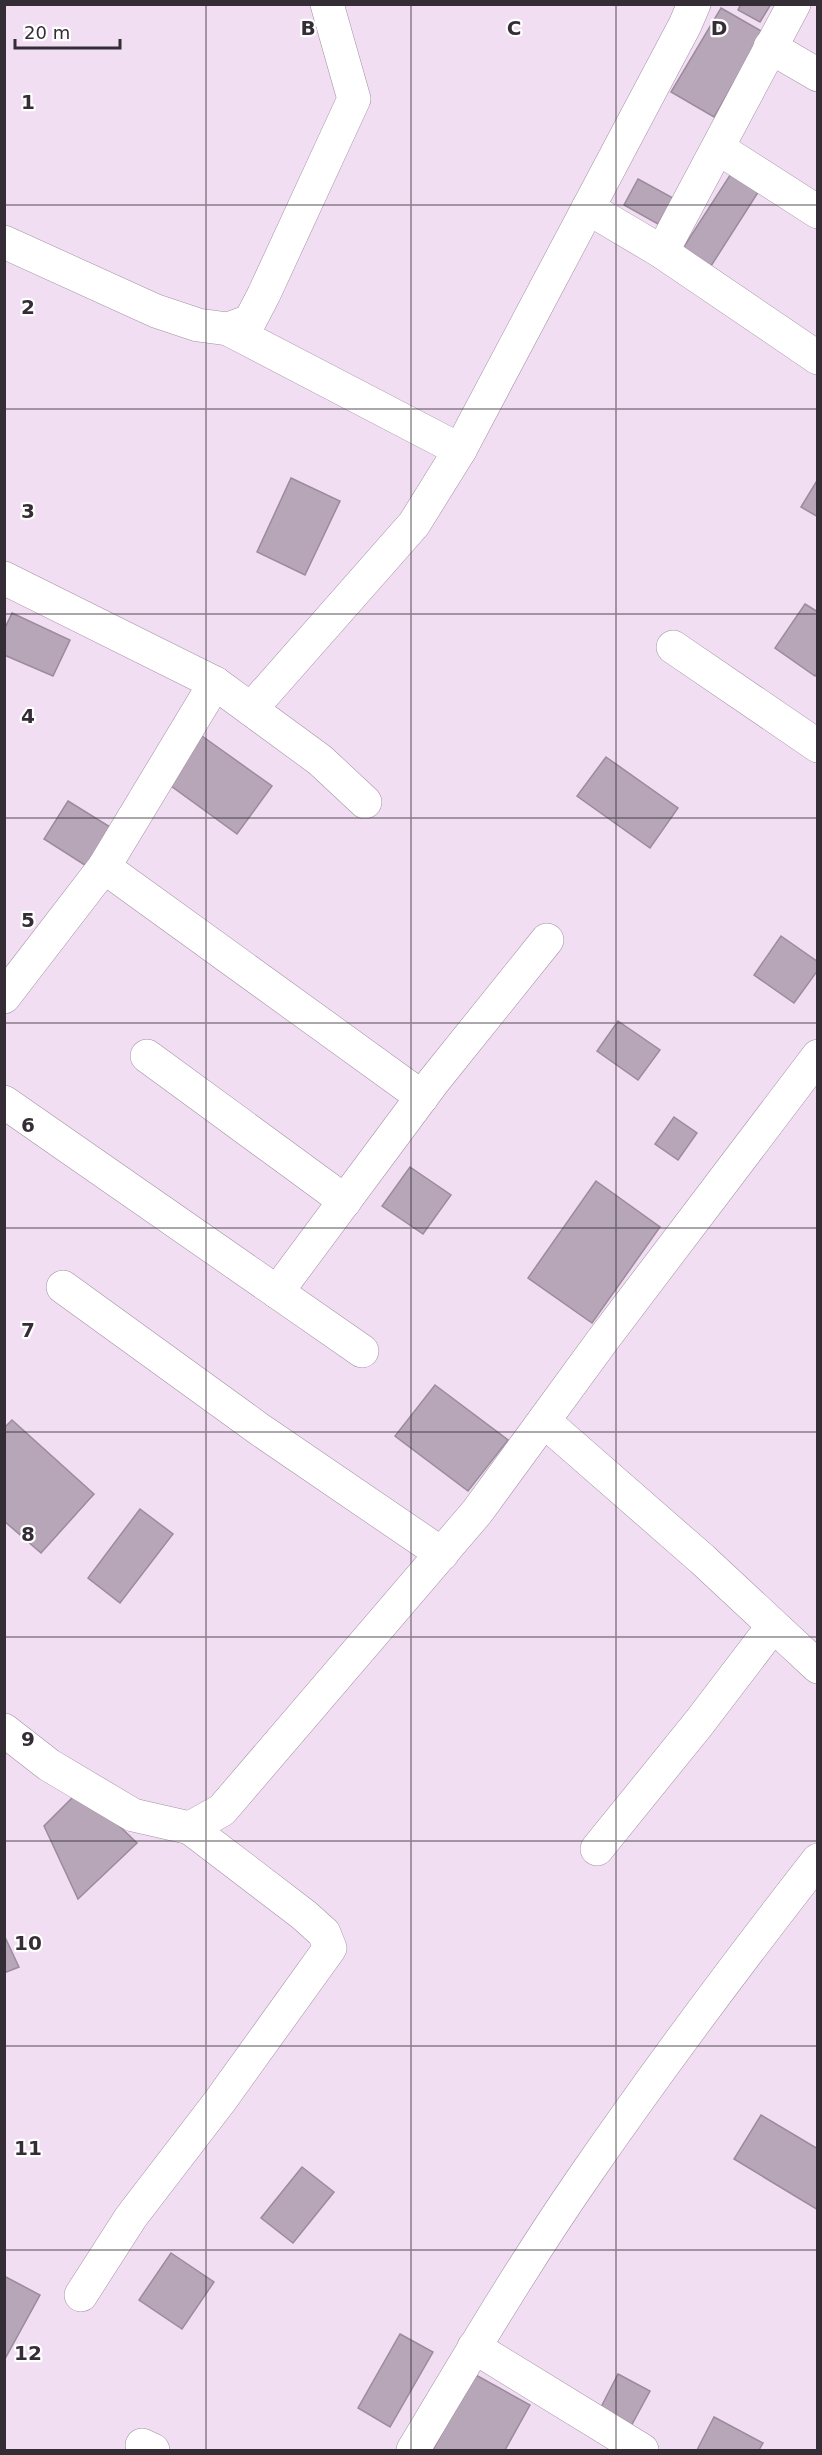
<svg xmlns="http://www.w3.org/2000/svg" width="822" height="2455" viewBox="0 0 822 2455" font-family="'DejaVu Sans',sans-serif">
<rect width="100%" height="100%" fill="#f1def2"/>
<!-- building -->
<g fill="#b7a5b8" stroke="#9c8a9d" stroke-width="1.5">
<polygon points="741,4 771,4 760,22 738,10"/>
<polygon points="721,8 763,32 714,117 671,92"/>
<polygon points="736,166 764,183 711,266 683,248"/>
<polygon points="638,179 673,198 658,224 624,205"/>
<polygon points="291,478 340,501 305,575 257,552"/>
<polygon points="818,479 818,517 801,507"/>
<polygon points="805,604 818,612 818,673 815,676 775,648"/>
<polygon points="12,613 70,640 53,676 4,655 4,630"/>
<polygon points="202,736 272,786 237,834 167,783"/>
<polygon points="606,757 678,808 650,848 577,796"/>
<polygon points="68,801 115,830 91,869 44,839"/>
<polygon points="781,936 818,962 818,970 794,1003 754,975"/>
<polygon points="618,1021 660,1050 638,1080 597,1051"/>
<polygon points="674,1117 697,1133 678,1160 655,1144"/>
<polygon points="410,1167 451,1195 423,1234 382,1206"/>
<polygon points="596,1181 660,1227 592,1323 528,1278"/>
<polygon points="435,1385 508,1440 468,1491 395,1436"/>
<polygon points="12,1420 94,1494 41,1553 4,1521 4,1428"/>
<polygon points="140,1509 173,1534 120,1603 88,1578"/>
<polygon points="81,1789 137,1843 78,1899 44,1826"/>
<polygon points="4,1935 19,1967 4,1973"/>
<polygon points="761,2115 818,2149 818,2210 734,2159"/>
<polygon points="302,2167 334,2192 293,2243 261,2218"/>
<polygon points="171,2253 214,2282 182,2329 139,2300"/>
<polygon points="4,2276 40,2295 6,2357 4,2356"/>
<polygon points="400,2334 433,2352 390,2427 358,2408"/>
<polygon points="474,2374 530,2405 505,2450 433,2450"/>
<polygon points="618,2374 650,2391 630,2428 599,2411"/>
<polygon points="714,2417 763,2443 759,2450 697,2450"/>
</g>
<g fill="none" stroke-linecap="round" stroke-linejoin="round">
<defs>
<g id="minor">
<polyline points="770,47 818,75"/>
<polyline points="718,148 818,212"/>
<polyline points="588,208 662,252 818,358"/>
<polyline points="4,242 156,311 198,325 228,329 250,321 264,294 354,99 327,4"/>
<polyline points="662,252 794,4"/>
<polyline points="228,329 460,450"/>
<polyline points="4,578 215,683 320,760 365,802"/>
<polyline points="673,647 818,746"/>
<polyline points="251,709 414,524 460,450 685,25 694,4"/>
<polyline points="104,867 422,1097"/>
<polyline points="4,997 104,867 215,683"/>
<polyline points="147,1056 345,1201"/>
<polyline points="4,1102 362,1351"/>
<polyline points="63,1287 259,1429 442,1554"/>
<polyline points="277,1292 433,1082 547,940"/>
<polyline points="544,1421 702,1559 818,1667"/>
<polyline points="4,1730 49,1765 133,1815 190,1828 222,1810 477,1512 602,1341 818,1056"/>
<polyline points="597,1849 699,1723 773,1626"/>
<polyline points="81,2295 131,2217 220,2101 330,1948 324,1933 304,1915 190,1828"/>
<polyline points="474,2347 642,2450"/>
<polyline points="142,2445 153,2450"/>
<path d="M413,2450C467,2360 521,2268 581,2181C656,2072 736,1965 818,1860"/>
</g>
</defs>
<!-- minor casing -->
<use href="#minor" stroke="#a391a4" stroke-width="34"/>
<!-- minor -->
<use href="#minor" stroke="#fff" stroke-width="33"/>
</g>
<!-- grid -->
<path fill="none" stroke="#352d35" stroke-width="1.5" stroke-opacity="0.55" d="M206,4V2450M411,4V2450M616,4V2450M4,205H818M4,409H818M4,614H818M4,818H818M4,1023H818M4,1228H818M4,1432H818M4,1637H818M4,1841H818M4,2046H818M4,2250H818"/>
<g font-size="20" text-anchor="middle" font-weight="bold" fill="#352d35" stroke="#fff" stroke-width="4.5" stroke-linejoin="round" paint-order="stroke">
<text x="308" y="35">B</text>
<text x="514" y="35">C</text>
<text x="719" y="35">D</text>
<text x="28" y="109">1</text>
<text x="28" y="314">2</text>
<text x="28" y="518">3</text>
<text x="28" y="723">4</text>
<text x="28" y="927">5</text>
<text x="28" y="1132">6</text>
<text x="28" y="1337">7</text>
<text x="28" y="1541">8</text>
<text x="28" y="1746">9</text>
<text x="28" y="1950">10</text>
<text x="28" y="2155">11</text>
<text x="28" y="2360">12</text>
</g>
<!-- border -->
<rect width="822" height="2455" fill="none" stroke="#352d35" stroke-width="12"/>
<!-- scale -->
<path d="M15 39v9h105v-9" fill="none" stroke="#352d35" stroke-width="3"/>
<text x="24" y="39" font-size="18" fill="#352d35" stroke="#ffffff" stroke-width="4.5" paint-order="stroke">20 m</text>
</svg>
